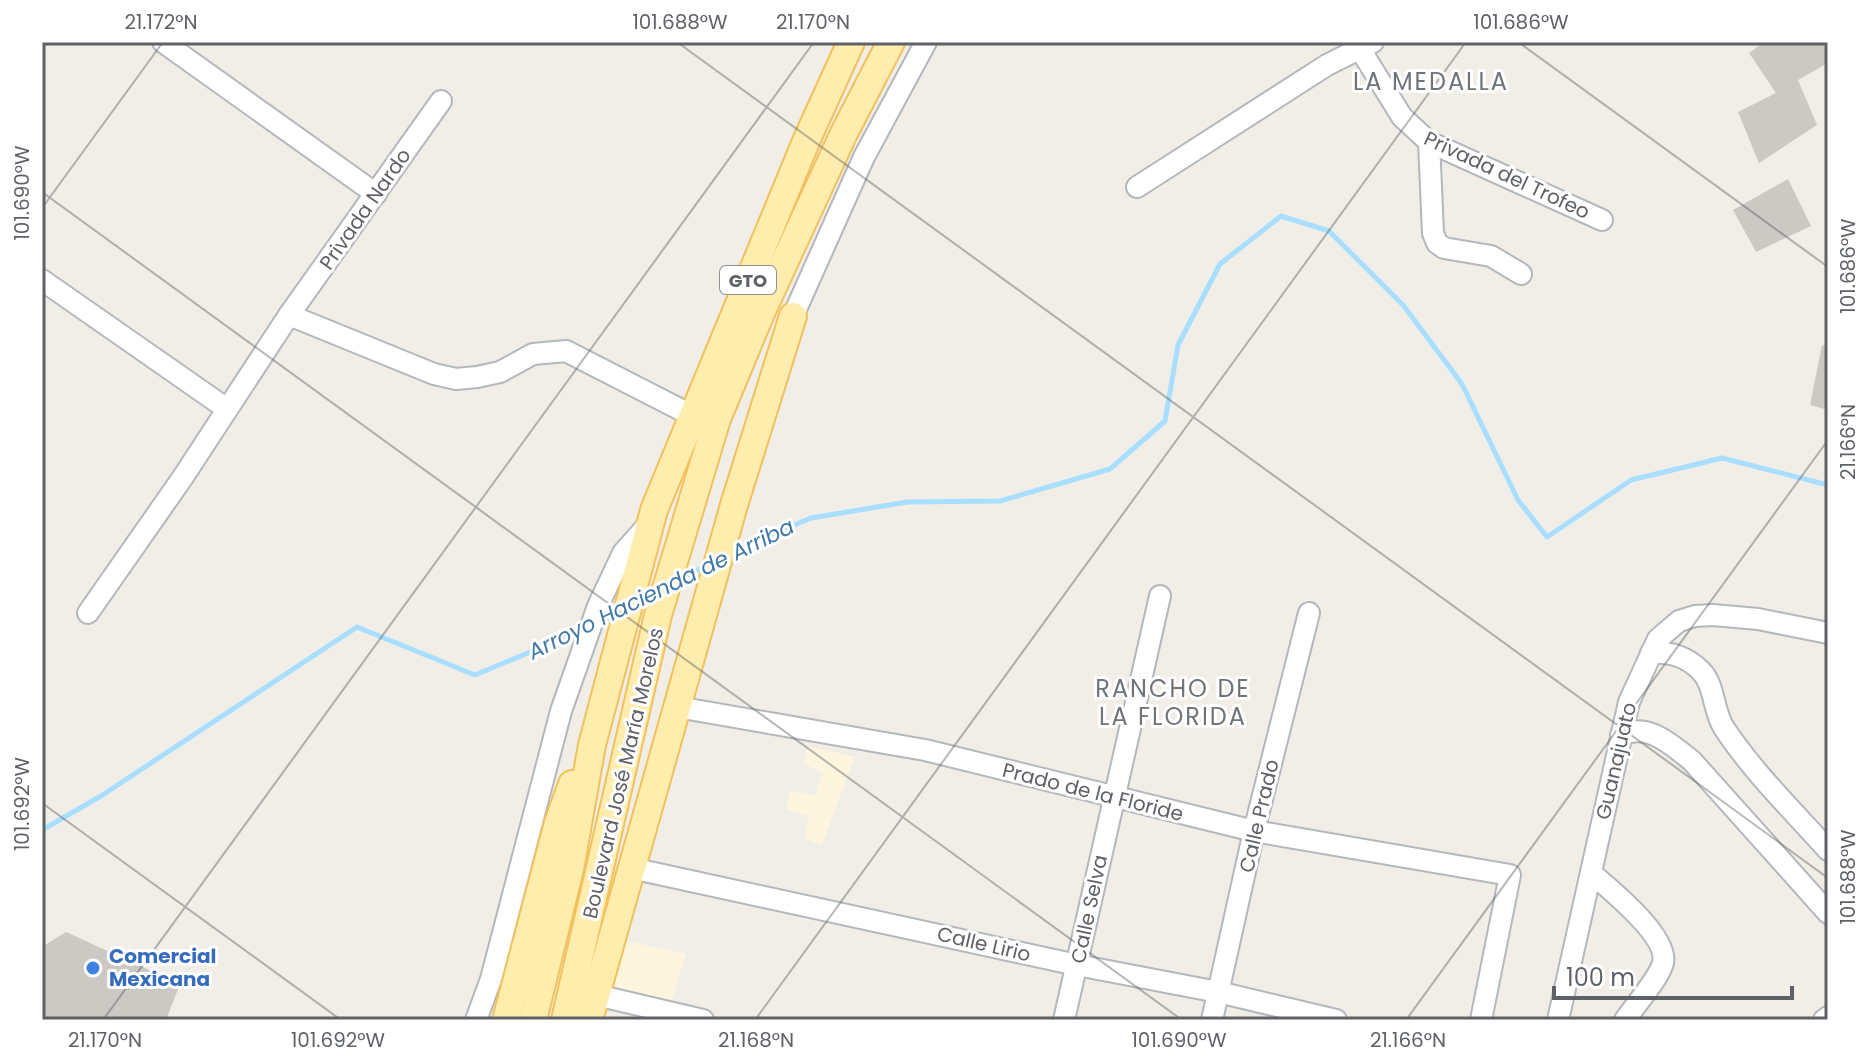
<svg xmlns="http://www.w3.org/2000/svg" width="1870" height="1062" viewBox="0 0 1870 1062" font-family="Poppins,sans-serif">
<rect width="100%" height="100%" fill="#f0eee7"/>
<!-- commercial -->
<g fill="#fef5de">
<polygon points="808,746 855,757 822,845 805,838 809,816 785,809 791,791 815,796 823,773 804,764"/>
<polygon points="627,941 686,954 670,1006 611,990"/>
</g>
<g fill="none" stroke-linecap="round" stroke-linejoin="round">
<!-- stream -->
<g stroke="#a8deff" stroke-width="5">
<polyline points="730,552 811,518 907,502 1000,501 1110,469 1165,421 1178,345 1220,264 1281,216 1329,231 1403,305 1462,384 1518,500 1547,537 1631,480 1722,458 1828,485"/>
<polyline points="677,581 707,565"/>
<polyline points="599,623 619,612"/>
<polyline points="42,830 101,796 357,627 475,675 583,630"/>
</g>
</g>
<!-- building -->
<g fill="#ccc8c4">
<polygon points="1764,42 1821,42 1828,51 1828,63 1798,80 1817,125 1759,163 1738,112 1776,93 1749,53"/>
<polygon points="1788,179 1811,226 1756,252 1733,210"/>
<polygon points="1822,345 1828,346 1828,410 1810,405"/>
<polygon points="66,932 180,984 166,1020 42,1020 42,952 45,945"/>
</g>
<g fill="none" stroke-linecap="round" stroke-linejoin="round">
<defs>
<g id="minor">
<polyline points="163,42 376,194"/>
<polyline points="1360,49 1402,117 1429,142 1602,220"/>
<polyline points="1429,142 1433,233 1437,243 1444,248 1491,256 1521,274"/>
<polyline points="1137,187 1327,65 1373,42"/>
<polyline points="42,280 227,409"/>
<polyline points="289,315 434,374 456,379 477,377 500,372 533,354 566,351 691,415"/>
<polyline points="793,316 864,157 926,42"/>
<polyline points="88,613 183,477 289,315 441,101"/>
<path d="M1651,653C1671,652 1686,656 1701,671C1715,685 1713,711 1724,728C1753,772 1793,811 1828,850"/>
<polyline points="677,707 925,750 1254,831 1510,875 1481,1020"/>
<path d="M1621,735C1648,722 1672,745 1692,761L1828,913"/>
<polyline points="631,868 1077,965 1218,992 1336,1020"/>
<path d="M1591,873C1610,889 1669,937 1663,963C1658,980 1635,1005 1625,1020"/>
<polyline points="596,995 703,1020"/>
<polyline points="476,1020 491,979 561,711 598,606 623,553 648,525"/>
<polyline points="1064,1020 1160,596"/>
<polyline points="1212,1020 1254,831 1309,613"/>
<polyline points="1558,1020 1629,702 1658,639 1679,621 1695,616 1713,615 1758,619 1828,633"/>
<polyline points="1824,1020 1828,1017"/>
</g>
<g id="major">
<polyline points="506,1020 558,823 572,784"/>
<polyline points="533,1020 570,869 592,745 654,510 807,139 851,42"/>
<polyline points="565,1020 658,615 717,419 761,313 844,133 891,42"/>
<polyline points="589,1020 734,505 793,316"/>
</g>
</defs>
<!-- minor casing -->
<use href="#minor" stroke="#b4b7bb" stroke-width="24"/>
<!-- major casing -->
<use href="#major" stroke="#f2c15e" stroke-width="30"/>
<!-- minor -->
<use href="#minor" stroke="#fff" stroke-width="20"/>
<!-- major -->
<use href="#major" stroke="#ffedad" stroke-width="26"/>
</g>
<!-- ticks -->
<path fill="none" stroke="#5e6267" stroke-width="2" stroke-opacity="0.45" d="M677,42L1828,878M1518,42L1828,267M42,192L1182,1020M42,208L163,42M42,803L341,1020M103,1020L814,42M755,1020L1466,42M1406,1020L1828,440"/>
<!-- markers -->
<circle fill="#3f7fe0" stroke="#fff" stroke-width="3" cx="93" cy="968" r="8"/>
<g text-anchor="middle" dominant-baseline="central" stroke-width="6" stroke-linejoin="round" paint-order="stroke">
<!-- shield labels -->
<rect fill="#fff" stroke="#8e9195" stroke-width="2" x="720" y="266" width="56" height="28" rx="6"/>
<g font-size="18" font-weight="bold" fill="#5e6267">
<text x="748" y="280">GTO</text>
</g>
<!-- street labels -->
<g font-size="20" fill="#5e6267" stroke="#fff">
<text transform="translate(1507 175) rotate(25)">Privada del Trofeo</text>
<text transform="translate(365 209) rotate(-55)">Privada Nardo</text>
<text transform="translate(1616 761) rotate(-77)">Guanajuato</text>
<text transform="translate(623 773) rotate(-77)">Boulevard José María Morelos</text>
<text transform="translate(1093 792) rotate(14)">Prado de la Floride</text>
<text transform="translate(1259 816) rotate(-77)">Calle Prado</text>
<text transform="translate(1089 909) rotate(-78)">Calle Selva</text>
<text transform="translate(984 944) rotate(13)">Calle Lirio</text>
</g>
<!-- shop labels -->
<g font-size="20" font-weight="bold" fill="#366cbe" stroke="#fff" text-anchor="start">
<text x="109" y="956">Comercial<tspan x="109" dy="23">Mexicana</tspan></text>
</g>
<!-- water labels -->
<g font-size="22" font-style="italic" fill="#4179a9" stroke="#fff">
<text transform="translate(661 589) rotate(-26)">Arroyo Hacienda de Arriba</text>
</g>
<!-- quarter labels -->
<g font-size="24" letter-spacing="2" fill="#6f7479" stroke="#fff">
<text x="1431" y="81">LA MEDALLA</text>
<text x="1173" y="688">RANCHO DE<tspan x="1173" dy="28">LA FLORIDA</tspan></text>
</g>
</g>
<!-- border -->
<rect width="1870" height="1062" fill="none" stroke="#ffffff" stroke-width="88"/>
<!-- scale -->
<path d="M1554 986v12h238v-12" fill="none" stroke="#5e6267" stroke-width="4"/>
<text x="1566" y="986" font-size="24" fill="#5e6267" stroke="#ffffff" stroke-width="6" paint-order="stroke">100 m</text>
<rect x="44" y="44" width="1782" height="974" fill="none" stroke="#5e6267" stroke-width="3"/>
<g font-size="20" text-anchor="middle" fill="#5e6267">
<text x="161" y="29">21.172°N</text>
<text x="680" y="29">101.688°W</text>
<text x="813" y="29">21.170°N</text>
<text x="1521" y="29">101.686°W</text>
<text transform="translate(22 193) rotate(-90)" y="7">101.690°W</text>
<text transform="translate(1848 266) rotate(-90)" y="7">101.686°W</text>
<text transform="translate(1848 442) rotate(-90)" y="7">21.166°N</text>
<text transform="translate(22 804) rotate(-90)" y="7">101.692°W</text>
<text transform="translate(1848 877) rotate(-90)" y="7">101.688°W</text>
<text x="105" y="1047">21.170°N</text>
<text x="338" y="1047">101.692°W</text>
<text x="756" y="1047">21.168°N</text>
<text x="1179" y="1047">101.690°W</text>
<text x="1408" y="1047">21.166°N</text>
</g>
</svg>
